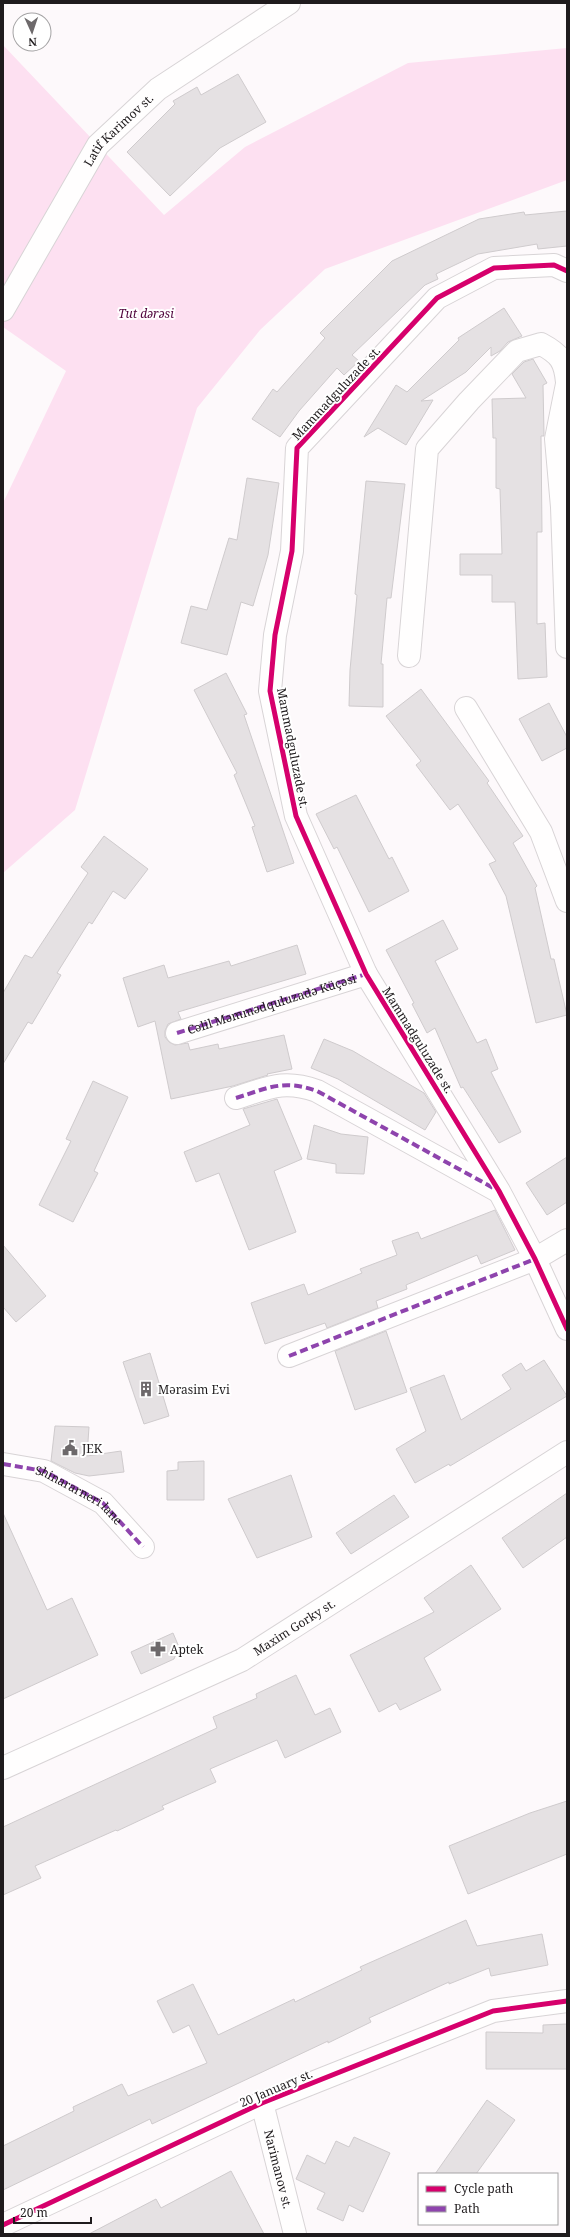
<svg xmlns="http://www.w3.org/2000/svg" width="570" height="2237" viewBox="0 0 570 2237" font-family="'Noto Serif',serif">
<rect width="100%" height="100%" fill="#fdf9fb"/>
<!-- green -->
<polygon fill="#fde0f1" points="3,45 164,215 245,147 408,63 567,48 567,180 325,269 260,330 197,408 75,810 3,873 3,503 66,371 3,327"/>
<!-- building -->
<g fill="#e5e1e3" stroke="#cfcbcd">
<polygon points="238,74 266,122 220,148 170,196 127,152 175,104 173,101 197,87 201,95"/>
<polygon points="567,211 567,246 538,249 537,244 478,254 436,274 438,279 425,285 352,355 359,361 344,375 337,368 299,411 280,437 252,419 273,389 277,392 325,338 320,333 392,261 479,219 524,212 525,215"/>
<polygon points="504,308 522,336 508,342 500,351 491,356 491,347 466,372 421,401 433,400 406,445 378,428 364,437 396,385 407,392 459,340 458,338"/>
<polygon points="533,359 547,383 543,385 544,434 544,436 541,436 542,532 537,532 537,624 545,623 547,677 518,679 515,602 492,602 492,575 460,575 460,554 502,554 500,489 496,488 496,438 493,438 492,399 526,398 512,374 524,362"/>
<polygon points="247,478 279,483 268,555 253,606 241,602 227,655 181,643 191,606 207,610 229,538 237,540"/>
<polygon points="366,481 405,484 391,598 387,598 381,664 383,664 383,707 349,706 350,670 357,595 355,594"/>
<polygon points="226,673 247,714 244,715 294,863 267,872 252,827 255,826 234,775 237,773 194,690"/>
<polygon points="421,689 489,781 487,783 523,836 513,843 537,886 535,888 551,959 554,959 567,1015 536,1023 506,896 489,864 496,861 458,804 450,810 416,765 421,761 386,716"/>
<polygon points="549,703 567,737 567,748 542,761 519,719"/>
<polygon points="356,795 389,859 392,857 409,891 369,912 337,847 334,849 316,814"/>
<polygon points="104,836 148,869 125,899 113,891 92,924 89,922 57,973 61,975 32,1024 28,1022 3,1064 3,993 25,955 32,958 88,873 81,867"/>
<polygon points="443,920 458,949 435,961 477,1043 486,1039 498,1069 491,1072 521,1132 499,1143 463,1087 461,1088 435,1028 427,1033 412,1004 414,1003 386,950"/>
<polygon points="297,945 306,974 178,1012 181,1019 168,1024 165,1031 165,1037 169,1042 175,1045 188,1043 190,1050 218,1044 219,1049 284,1035 292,1069 267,1074 268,1075 233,1086 171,1099 155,1021 138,1027 123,978 164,965 168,978 229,961 231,966"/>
<polygon points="324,1039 353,1051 424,1093 436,1112 425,1130 338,1079 311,1068"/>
<polygon points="93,1081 128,1097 94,1171 98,1173 73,1222 39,1205 71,1141 66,1139"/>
<polygon points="277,1099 302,1159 274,1171 296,1232 249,1250 219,1173 196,1182 184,1152 250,1125 243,1109"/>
<polygon points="314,1125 341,1134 368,1137 364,1174 336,1173 336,1164 307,1159"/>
<polygon points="567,1157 567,1202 547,1215 526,1183"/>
<polygon points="495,1210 515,1250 481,1264 477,1255 406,1285 407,1289 376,1301 378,1308 327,1328 325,1323 265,1344 251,1303 304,1284 308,1295 362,1273 360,1269 397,1255 392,1241 418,1232 421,1239"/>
<polygon points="3,1245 46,1296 16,1322 3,1307"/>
<polygon points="386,1331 407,1392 355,1410 335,1351"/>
<polygon points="150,1353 169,1416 144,1424 123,1362"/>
<polygon points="544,1360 567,1396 450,1466 449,1464 415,1483 396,1449 426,1431 410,1388 444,1375 461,1420 511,1389 502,1375 521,1363 526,1371"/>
<polygon points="55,1426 89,1427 87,1456 121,1451 124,1472 89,1476 75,1473 51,1461"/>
<polygon points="204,1461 204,1500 167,1500 167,1471 178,1470 178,1462"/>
<polygon points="291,1475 312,1537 257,1558 228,1499"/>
<polygon points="567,1493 567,1537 523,1568 502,1538"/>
<polygon points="394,1495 409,1517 351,1554 336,1533"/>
<polygon points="3,1513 47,1610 72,1598 98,1655 3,1699"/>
<polygon points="471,1565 501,1609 424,1658 441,1690 400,1710 396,1703 379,1712 350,1655 434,1612 424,1598"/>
<polygon points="173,1633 179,1647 174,1659 141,1674 131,1652"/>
<polygon points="296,1675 315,1715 330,1708 341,1732 285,1758 277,1740 210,1769 216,1782 162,1806 164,1809 117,1831 116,1830 35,1866 41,1878 3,1895 3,1827 217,1728 213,1717 257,1698 256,1694"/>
<polygon points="567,1801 567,1854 468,1894 449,1846 530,1813"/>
<polygon points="466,1920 477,1946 542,1934 548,1965 491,1976 489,1968 449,1984 449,1982 369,2018 371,2022 328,2043 328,2041 152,2124 150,2119 3,2190 3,2146 74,2111 73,2107 122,2084 128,2096 207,2063 189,2025 173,2033 157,2001 193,1984 218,2035 294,1999 295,2002 362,1970 360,1967"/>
<polygon points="567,2024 567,2069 486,2069 486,2032 543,2033 543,2025"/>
<polygon points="487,2100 515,2120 476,2174 435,2174"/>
<polygon points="354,2137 390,2153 363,2212 349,2205 343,2221 317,2209 325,2193 296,2179 307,2155 325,2164 336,2141 349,2147"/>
<polygon points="231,2171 264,2234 89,2234 156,2199 161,2208"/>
</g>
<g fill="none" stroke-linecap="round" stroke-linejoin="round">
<defs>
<g id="street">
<polyline points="567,271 554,265 494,268 437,298 297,448 292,551 275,635 270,691 296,816 366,974 499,1191 535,1259 567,1329"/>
<path id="s1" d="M3,310L98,145L158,89L289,3"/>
<polyline points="567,384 556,439 562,507 567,647"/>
<path d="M409,656L427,449L469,401L517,351L541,344C560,354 565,361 567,382"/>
<polyline points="466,708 541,832 567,901"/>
<polyline points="177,1033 366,974"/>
<path d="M236,1098C268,1088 283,1079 317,1091L498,1191"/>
<polyline points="289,1356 535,1259 567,1240"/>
<polyline points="3,1464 44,1471 103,1503 143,1547"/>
<path id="s2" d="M262,2103L295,2234"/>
<polyline points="3,2225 262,2103 493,2011 567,2001"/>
</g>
<g id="secondary">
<path id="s3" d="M3,1768L242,1660L567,1452"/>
</g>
</defs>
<!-- street casing -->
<use href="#street" stroke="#d8d4d6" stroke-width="24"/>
<!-- secondary casing -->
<use href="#secondary" stroke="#d8d4d6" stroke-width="24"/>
<!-- street -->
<use href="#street" stroke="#fffefe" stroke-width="22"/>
<!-- secondary -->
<use href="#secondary" stroke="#fffefe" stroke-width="22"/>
<!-- quiet -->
<g stroke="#8e44ad" stroke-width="4" stroke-dasharray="8 4" stroke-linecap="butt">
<path id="s4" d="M177,1033L366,974"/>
<path d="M236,1098C268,1088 283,1079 317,1091L497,1190"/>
<polyline points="289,1356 535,1259"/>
<path id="s5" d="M3,1464L44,1471L103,1503L143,1547"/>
</g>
<defs>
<g id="cycleway">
<polyline points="567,271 554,265 494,268 437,298 297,448 292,551 275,635 270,691 296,816 366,974 499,1191 535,1259 567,1329"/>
<polyline points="3,2225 262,2103 493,2011 567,2001"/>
</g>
</defs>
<!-- cycleway casing -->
<use href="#cycleway" stroke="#fff" stroke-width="8"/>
<!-- cycleway -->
<use href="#cycleway" stroke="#d6006c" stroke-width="5"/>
</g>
<!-- icons -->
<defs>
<symbol id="building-bare" viewBox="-9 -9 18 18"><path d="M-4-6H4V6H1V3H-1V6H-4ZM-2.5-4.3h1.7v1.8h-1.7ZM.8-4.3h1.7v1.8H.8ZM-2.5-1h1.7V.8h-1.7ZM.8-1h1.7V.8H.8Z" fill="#6d696b" stroke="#fff" stroke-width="2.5" paint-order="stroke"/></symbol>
<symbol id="civic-bare" viewBox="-9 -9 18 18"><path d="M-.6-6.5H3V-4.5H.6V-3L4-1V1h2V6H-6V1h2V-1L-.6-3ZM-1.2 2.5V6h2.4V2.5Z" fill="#6d696b" stroke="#fff" stroke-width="2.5" paint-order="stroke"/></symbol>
<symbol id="pharmacy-bare" viewBox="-9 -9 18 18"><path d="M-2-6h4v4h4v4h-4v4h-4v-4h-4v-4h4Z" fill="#6d696b" stroke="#fff" stroke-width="2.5" paint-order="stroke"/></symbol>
</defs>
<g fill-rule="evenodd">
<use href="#building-bare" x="135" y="1378" width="22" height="22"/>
<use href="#civic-bare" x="59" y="1437" width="22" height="22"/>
<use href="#pharmacy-bare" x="147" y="1638" width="22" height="22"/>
</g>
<g text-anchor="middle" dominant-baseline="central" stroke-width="4" stroke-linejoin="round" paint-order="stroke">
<!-- street labels -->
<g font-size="12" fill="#1f1b1d" stroke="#fff">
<text stroke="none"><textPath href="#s1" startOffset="215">Latif Karimov st.</textPath></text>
<text transform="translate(336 393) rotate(-47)">Mammadguluzade st.</text>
<text transform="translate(293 748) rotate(79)">Mammadguluzade st.</text>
<text stroke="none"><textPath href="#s4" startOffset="99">Cəlil Məmmədquluzadə Küçəsi</textPath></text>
<text transform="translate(418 1040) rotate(58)">Mammadguluzade st.</text>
<text stroke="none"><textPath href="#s5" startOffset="84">Shinararneri lane</textPath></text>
<text stroke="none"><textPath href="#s3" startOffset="324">Maxim Gorky st.</textPath></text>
<text transform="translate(276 2088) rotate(-23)">20 January st.</text>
<text stroke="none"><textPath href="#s2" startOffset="68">Narimanov st.</textPath></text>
</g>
<!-- park labels -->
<g font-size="12" font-style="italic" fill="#50043c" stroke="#fff">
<text x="146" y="313">Tut dərəsi</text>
</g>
<!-- poi labels -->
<g font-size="12" fill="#1f1b1d" stroke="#fff" text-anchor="start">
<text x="158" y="1389">Mərasim Evi</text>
<text x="82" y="1448">JEK</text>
<text x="170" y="1649">Aptek</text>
</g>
</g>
<!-- border -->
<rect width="570" height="2237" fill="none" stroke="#1f1b1d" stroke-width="8"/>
<!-- legend -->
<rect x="418" y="2173" width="140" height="52" fill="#ffffff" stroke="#a5a4a5"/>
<rect x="426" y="2186" width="20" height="6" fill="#d6006c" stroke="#a5a4a5"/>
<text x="454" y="2193" font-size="12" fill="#1f1b1d">Cycle path</text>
<rect x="426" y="2206" width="20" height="6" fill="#8e44ad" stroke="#a5a4a5"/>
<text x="454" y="2213" font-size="12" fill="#1f1b1d">Path</text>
<!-- north arrow -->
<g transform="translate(32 32) rotate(177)"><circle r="19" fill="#ffffff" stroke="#a5a4a5"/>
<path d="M0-3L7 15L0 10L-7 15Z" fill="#6d696b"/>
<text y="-6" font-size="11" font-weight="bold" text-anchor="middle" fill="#1f1b1d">N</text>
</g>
<!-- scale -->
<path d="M14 2217v6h77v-6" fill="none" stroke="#1f1b1d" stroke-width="2"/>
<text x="20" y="2217" font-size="12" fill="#1f1b1d" stroke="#ffffff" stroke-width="3" paint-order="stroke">20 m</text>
</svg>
